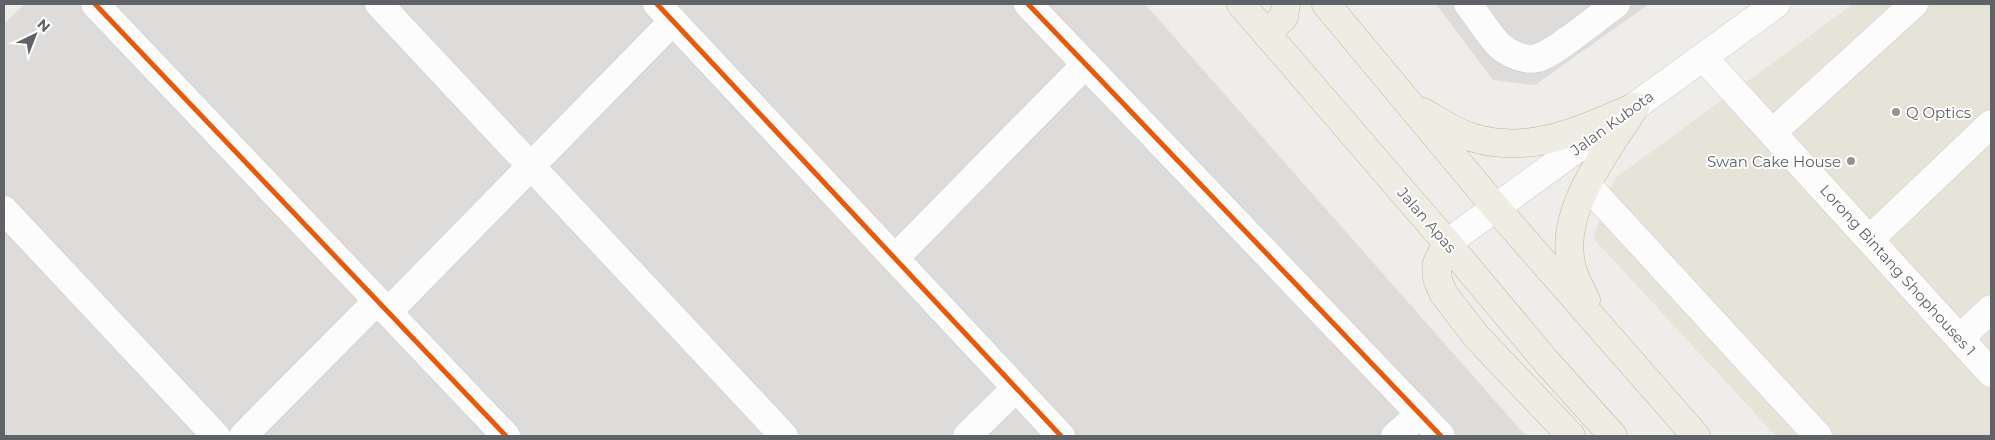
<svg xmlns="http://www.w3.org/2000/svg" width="1995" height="440" viewBox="0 0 1995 440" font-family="Montserrat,sans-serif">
<rect width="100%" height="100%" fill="#eeede9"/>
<!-- commercial -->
<polygon fill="#e6e3d8" points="1853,4 1991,4 1991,436 1776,436 1593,238 1614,179"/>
<!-- industrial -->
<g fill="#dedcda">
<polygon points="25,4 1145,4 1526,436 4,436 4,24"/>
<polygon points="1436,4 1649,4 1535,85 1493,80"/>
</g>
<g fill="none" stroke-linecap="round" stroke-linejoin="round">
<defs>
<g id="minor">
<polyline points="95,4 506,436"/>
<polyline points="379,4 784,436"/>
<polyline points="657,4 1061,436"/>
<polyline points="1028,4 1441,436"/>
<path d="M1468,4C1478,17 1487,32 1498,44C1507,53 1524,61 1537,58C1554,54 1599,16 1616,4"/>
<polyline points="1703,57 1991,373"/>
<polyline points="1773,132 1914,4"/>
<polyline points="1587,185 1818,436"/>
<polyline points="4,210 216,436"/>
<polyline points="1870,239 1991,124"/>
<polyline points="1447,243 1776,4"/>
<polyline points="895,258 1086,64"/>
<polyline points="388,312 673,21"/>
<polyline points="1960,338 1991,309"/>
<polyline points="243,436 377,301"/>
<polyline points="967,436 1016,388"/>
<polyline points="1395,436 1420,414"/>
</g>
<g id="highway">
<polyline points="1241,4 1447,243 1544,359 1613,436"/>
<polyline points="1326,4 1496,208 1696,436"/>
<polyline points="1266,33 1284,17 1286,4"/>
<path d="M1423,112C1439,121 1456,133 1474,138C1533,155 1582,129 1635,107"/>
<polyline points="1447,243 1437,263 1437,278 1443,293 1476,336 1571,436"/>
<path d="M1586,300C1579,286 1571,272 1570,257C1563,205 1609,148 1635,107"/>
</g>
</defs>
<!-- minor casing -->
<use href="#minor" stroke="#c9c9c9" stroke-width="29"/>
<!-- highway casing -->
<use href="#highway" stroke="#c2b59a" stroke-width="29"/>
<!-- minor -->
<use href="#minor" stroke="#fcfcfc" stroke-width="28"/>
<!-- highway -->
<use href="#highway" stroke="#efece4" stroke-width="28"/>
<defs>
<g id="cycleway">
<polyline points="95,4 506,436"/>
<polyline points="657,4 1061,436"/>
<polyline points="1028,4 1441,436"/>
</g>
</defs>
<!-- cycleway casing -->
<use href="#cycleway" stroke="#fff" stroke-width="8"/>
<!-- cycleway -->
<use href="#cycleway" stroke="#e8590c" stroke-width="5"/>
</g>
<!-- markers -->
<g fill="#919394" stroke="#fff" stroke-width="2">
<circle cx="1896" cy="112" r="5"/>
<circle cx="1851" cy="161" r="5"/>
</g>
<g text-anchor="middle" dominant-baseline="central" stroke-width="4" stroke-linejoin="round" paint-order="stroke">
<!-- poi labels -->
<g font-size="15" fill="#5f6266" stroke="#fff" text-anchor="start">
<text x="1906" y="112">Q Optics</text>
<text x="1841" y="161" text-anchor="end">Swan Cake House</text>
</g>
<!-- street labels -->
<g font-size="15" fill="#5f6266" stroke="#fff">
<text transform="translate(1612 123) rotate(-36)">Jalan Kubota</text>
<text transform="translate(1427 220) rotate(49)">Jalan Apas</text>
<text transform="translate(1898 270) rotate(48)">Lorong Bintang Shophouses 1</text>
</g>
</g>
<!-- border -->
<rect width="1995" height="440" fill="none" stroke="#5f6266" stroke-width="10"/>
<!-- north arrow -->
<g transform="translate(35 35) rotate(43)" stroke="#ffffff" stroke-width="4" paint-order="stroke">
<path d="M0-4L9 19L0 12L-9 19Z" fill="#5f6266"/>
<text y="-8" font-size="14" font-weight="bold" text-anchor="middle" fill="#5f6266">N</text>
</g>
</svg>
